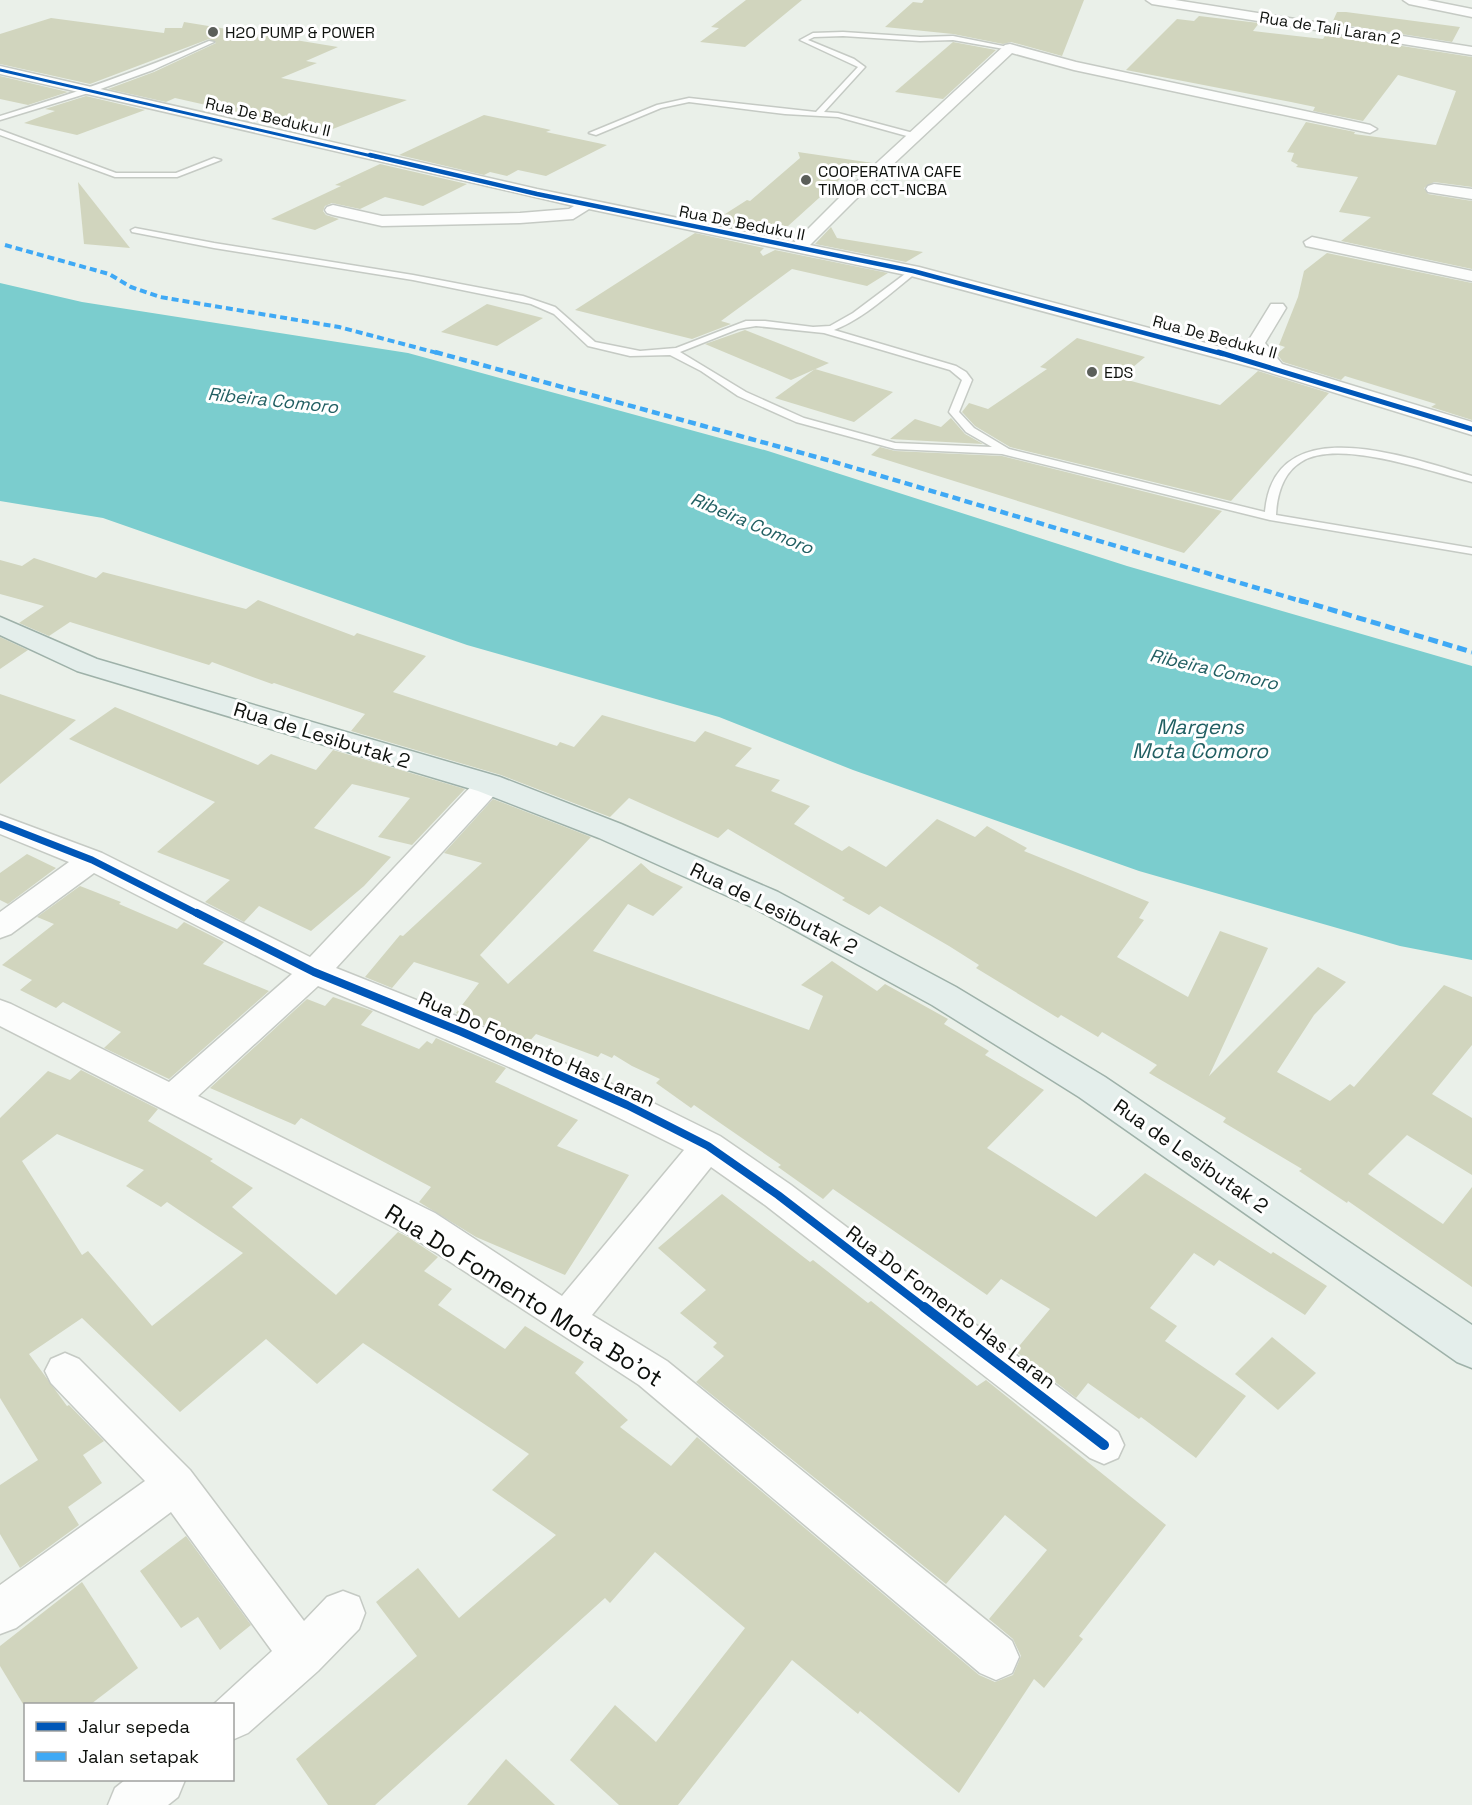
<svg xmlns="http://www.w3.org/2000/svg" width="1472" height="1805" viewBox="0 0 1472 1805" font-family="'Space Grotesk',sans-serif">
<rect width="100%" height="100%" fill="#eaf0e9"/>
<!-- water -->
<polygon fill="#7bcdce" points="0,283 82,302 408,353 768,451 1127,566 1472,666 1472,960 1400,946 1139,871 853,770 719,717 467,645 103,518 0,501"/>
<!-- building -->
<g fill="#d1d5be" fill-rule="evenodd">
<polygon points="746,0 802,0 745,47 700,42 719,28 711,27"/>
<polygon points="924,0 1084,0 1062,56 1011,42 1003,44 953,34 885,27 913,2 922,3"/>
<polygon points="1337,12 1346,12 1460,27 1452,42 1332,23"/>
<polygon points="1199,16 1259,23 1253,31 1323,39 1326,34 1472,57 1472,187 1434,182 1424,188 1428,194 1472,201 1472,269 1341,241 1371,217 1339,212 1358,177 1296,167 1298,165 1291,161 1294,153 1287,152 1306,122 1355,132 1354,134 1436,145 1456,91 1398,75 1363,121 1313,111 1315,107 1291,102 1126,70 1177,19 1194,21"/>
<polygon points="51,18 164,33 165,28 182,28 184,22 338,47 306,61 317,63 281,78 407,100 325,132 175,98 166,102 108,89 154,72 216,43 209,39 90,84 0,64 0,34"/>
<polygon points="953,42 996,50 943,99 895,92"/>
<polygon points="0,76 68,92 28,105 0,99"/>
<polygon points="86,96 145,110 77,135 24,123 55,111 45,109"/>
<polygon points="484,115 551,130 546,132 607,145 546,176 518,170 507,176 490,172 484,175 399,155"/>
<polygon points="798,152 873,163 860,175 840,179 777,236 711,223 747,200 750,201 800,158"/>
<polygon points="380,164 467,184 423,206 385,197 360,209 332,203 325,206 323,211 326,215 339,219 315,230 271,219 341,186 335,185"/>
<polygon points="78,182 130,248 84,244"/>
<polygon points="831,227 837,238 923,252 906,262 815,244"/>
<polygon points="695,233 764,248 760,252 763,256 775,250 888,273 867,286 792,269 721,321 731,324 692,339 575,310"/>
<polygon points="1327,253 1472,283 1472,420 1431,407 1436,404 1345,376 1341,380 1283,362 1277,354 1285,347 1279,345 1298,297 1304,271"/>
<polygon points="487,304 543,318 497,346 441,332"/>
<polygon points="745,330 829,363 791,380 705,344"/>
<polygon points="1077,338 1145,357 1120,378 1220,405 1258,371 1329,393 1231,501 1010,447 975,426 962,412 969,403 988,409 1047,369 1040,367"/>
<polygon points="815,369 893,392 854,422 775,398"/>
<polygon points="951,418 965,434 983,444 890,439 915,419 941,427"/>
<polygon points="880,447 895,451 1002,456 1222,511 1184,553 871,455"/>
<polygon points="34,558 96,578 103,572 246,609 258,600 354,636 357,633 426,656 393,692 557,746 560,742 574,747 602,715 695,742 705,731 752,748 735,766 780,780 771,791 810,806 794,824 842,851 849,846 886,867 937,819 975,837 987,826 1027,848 1024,851 1149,902 1139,918 1144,920 1117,957 1188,997 1220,931 1268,948 1209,1076 1318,967 1346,982 1314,1015 1277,1072 1330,1101 1350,1084 1354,1087 1444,985 1472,997 1472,1045 1432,1094 1472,1118 1472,1175 1407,1135 1368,1174 1443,1224 1472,1187 1472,1287 1348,1201 1347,1203 1299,1171 1302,1169 1223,1122 1226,1118 1149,1073 1157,1065 1102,1032 1098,1037 1061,1015 1058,1018 976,968 979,965 949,946 880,906 869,915 842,900 845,898 728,829 718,838 629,798 610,817 501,775 351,731 365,714 274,683 272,684 212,662 209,665 70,622 49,636 19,623 44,606 0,594 0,560 22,566"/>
<polygon points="0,637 28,650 0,669"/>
<polygon points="0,694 76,720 0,784"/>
<polygon points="115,707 258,765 271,754 316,770 333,750 465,789 412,845 378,837 410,798 352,784 314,828 391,857 364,886 311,931 259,906 244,922 205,902 230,880 157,852 215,802 69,739"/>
<polygon points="493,799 591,837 480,955 508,984 641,863 651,872 683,887 653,916 628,904 593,951 809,1030 823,996 801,985 832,961 877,991 885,984 948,1019 944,1024 989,1051 985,1055 1044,1090 987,1148 1096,1217 1145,1173 1271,1254 1273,1252 1327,1286 1305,1315 1219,1260 1214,1266 1194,1253 1150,1308 1177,1326 1165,1341 1246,1396 1196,1458 1141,1417 1139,1419 1088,1383 1076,1398 1015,1351 1050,1309 1001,1279 987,1295 833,1189 823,1199 778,1167 781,1165 694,1105 691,1108 656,1083 660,1079 632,1066 614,1055 612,1058 601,1053 598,1057 536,1034 527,1044 456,1013 479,983 414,962 392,988 365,977 400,935 403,936 482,863 444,853"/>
<polygon points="27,854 56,868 8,904 0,900 0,873"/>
<polygon points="80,886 121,902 119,904 177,929 184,922 224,942 203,964 269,991 169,1079 104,1048 121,1032 63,1002 56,1008 20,990 32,980 2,965 54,924 37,917"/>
<polygon points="333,997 373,1011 361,1025 419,1049 427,1041 432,1044 436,1038 506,1068 495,1082 578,1120 557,1146 629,1175 565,1275 476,1237 419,1202 431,1187 301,1118 295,1125 210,1088 307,999 325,1006"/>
<path d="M81,1070L158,1109L148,1121L213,1159L210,1161L253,1188L232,1207L336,1295L398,1232L408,1237L438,1257L424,1271L452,1289L438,1305L505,1349L525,1326L584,1362L575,1373L628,1420L620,1427L671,1466L697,1437L979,1675L995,1682L1013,1675L1021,1656L1013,1639L989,1619L1047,1550L1005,1515L946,1584L696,1382L724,1356L713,1347L717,1343L680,1313L706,1290L658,1248L722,1194L810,1262L813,1260L868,1303L871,1301L977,1386L986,1380L1166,1525L1079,1636L1083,1639L1044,1688L1034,1679L959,1793L860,1711L858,1714L792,1660L678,1805H619L570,1760L615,1705L656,1742L745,1628L655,1552L610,1603L605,1598L375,1805H328L296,1759L417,1656L376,1602L418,1568L459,1618L556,1535L492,1490L529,1454L363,1343L317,1384L266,1339L180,1412L82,1318L29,1354L67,1406L69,1405L104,1441L83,1455L102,1483L68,1507L79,1525L20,1568L0,1534V1485L38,1460L0,1398V1118L48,1071L70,1080ZM57,1134L144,1170L126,1186L161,1207L167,1202L243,1253L152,1326L88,1251L82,1255L22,1161Z"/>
<polygon points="1272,1337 1316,1373 1278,1410 1235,1374"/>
<polygon points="186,1536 251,1625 220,1650 198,1617 181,1628 140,1571"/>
<polygon points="82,1582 138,1668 91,1704 23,1704 0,1666 0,1646"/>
<polygon points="506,1759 555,1805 467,1805"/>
</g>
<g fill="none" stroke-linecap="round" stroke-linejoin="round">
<defs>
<g id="service">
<polygon points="843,32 920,37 953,36 1013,48 1010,50 953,40 920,41 843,36 814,37 808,40 854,59 865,67 824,112 838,113 917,134 914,138 838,117 785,114 689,102 661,108 596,135 589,133 657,105 689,98 816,112 858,67 800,40 813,33"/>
<path d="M209,41L214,42L153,70L95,91L0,120V116C72,94 140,71 209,41Z"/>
<polygon points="0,130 116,173 176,173 214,158 221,160 177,177 115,177 0,135"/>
<path d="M135,228L214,243L413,275L523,296L555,307L595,342L640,351L676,348L746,321H765L813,327L830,326L853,313L913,268L917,271L916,273C890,293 865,318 834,330L956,366L966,372L972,380L959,412L974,428L1009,449L1265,512C1274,407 1409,458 1472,476V482C1431,472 1338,438 1301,462C1283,473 1277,495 1276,515L1472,548V554L1270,520L1002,454L895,449L796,422L738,396L701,371L670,355L630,356L588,346L554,314L531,304L413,280L214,248L132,232L131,230ZM756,326L824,333L950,370L962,380L949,412L966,432L992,447L895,443L804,418L746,392L680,352L738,329Z"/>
</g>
<g id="minor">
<polygon points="1146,0 1175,0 1472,47 1472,55 1152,4"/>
<polygon points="1403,0 1427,0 1472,9 1472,17 1409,4"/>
<polygon points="1010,44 1076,62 1370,125 1377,129 1370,133 1074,70 1012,53 855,200 810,245 919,267 1255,356 1247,343 1271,304 1283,304 1286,308 1265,343 1282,364 1472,422 1472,435 1255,368 911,276 589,209 573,219 520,223 382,226 333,215 327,213 325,210 327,207 333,205 382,216 520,213 569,209 574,206 0,74 0,66 537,189 795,242 844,193 1005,45"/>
<polygon points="1434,184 1472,189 1472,199 1428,192 1426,189 1428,186"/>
<polygon points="1312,237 1472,271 1472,281 1306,246 1304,242"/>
<path d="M489,775L499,778L503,784L499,790L336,968L474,1023L639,1096L720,1136L791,1185L1118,1432L1124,1445L1118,1458L1104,1464L1090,1458L765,1205L711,1167L592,1315L667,1361L1012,1641L1019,1657L1012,1673L996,1680L980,1673L639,1385L409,1235L0,1026V1000L11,1004L169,1082L292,974L94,873L11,934L0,938V912L69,862L0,834V815L102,853L310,957L479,778ZM318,986C442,1037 565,1089 684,1150L562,1296L435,1213L198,1096Z"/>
<polygon points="65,1353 79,1359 190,1470 304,1621 327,1597 343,1591 359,1597 365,1613 359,1629 318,1671 248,1733 232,1740 232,1704 214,1704 272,1651 171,1512 16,1628 0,1634 0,1585 145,1481 51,1383 45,1371 51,1359"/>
<polygon points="125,1780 185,1780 178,1797 168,1805 108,1805 115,1788"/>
</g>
<polygon id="primary" points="0,617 97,659 500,777 621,824 778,892 956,987 1105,1077 1472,1325 1472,1368 1457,1362 1079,1097 932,1005 754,908 599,838 478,791 77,671 0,635"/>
</defs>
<!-- service casing -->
<use href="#service" stroke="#c5cac4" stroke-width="3"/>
<!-- minor casing -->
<use href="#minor" stroke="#c5cac4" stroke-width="3"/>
<!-- primary casing -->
<use href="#primary" stroke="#9eb1a9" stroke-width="3"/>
<!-- service -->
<use href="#service" fill="#fcfdfc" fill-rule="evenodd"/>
<!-- minor -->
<use href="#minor" fill="#fcfdfc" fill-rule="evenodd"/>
<!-- primary -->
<use href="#primary" fill="#e4eeeb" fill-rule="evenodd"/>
<!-- quiet-far2 -->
<polyline stroke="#3fa9f5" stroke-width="4" stroke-dasharray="7 4" stroke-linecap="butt" points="5,245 109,274 131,287 160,297 339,327 441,354"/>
<!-- quiet-far1 -->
<polyline stroke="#3fa9f5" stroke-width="4.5" stroke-dasharray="8 4.5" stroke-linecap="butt" points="435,352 831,461 1304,602"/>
<!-- quiet -->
<polyline stroke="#3fa9f5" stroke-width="5" stroke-dasharray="10 5" stroke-linecap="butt" points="1299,600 1472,652"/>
<defs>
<polyline id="cycleway-far5" points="0,70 376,157"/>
<polyline id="cycleway-far4" points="370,155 537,194 913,271 1223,354"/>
<polyline id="cycleway-far3" points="1218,352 1472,429"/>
<polyline id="cycleway-far2" points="0,824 92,860 200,915"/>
<polyline id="cycleway-far1" points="197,913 314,972 462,1032 627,1105 708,1146 778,1195 926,1309"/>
<polyline id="cycleway" points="924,1307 1104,1445"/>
</defs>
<!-- cycleway-far5 casing -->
<use href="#cycleway-far5" stroke="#fff" stroke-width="4.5"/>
<!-- cycleway-far4 casing -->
<use href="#cycleway-far4" stroke="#fff" stroke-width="7"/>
<!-- cycleway-far3 casing -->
<use href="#cycleway-far3" stroke="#fff" stroke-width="8"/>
<!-- cycleway-far2 casing -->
<use href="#cycleway-far2" stroke="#fff" stroke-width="10"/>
<!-- cycleway-far1 casing -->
<use href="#cycleway-far1" stroke="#fff" stroke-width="12"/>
<!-- cycleway casing -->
<use href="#cycleway" stroke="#fff" stroke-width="14"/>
<!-- cycleway-far5 -->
<use href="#cycleway-far5" stroke="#0057b8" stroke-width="3"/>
<!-- cycleway-far4 -->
<use href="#cycleway-far4" stroke="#0057b8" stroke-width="4.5"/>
<!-- cycleway-far3 -->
<use href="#cycleway-far3" stroke="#0057b8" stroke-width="5"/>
<!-- cycleway-far2 -->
<use href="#cycleway-far2" stroke="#0057b8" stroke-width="7"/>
<!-- cycleway-far1 -->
<use href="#cycleway-far1" stroke="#0057b8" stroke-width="8"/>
<!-- cycleway -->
<use href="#cycleway" stroke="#0057b8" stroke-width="10"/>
</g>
<!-- markers -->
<g fill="#5b5f5a" stroke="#fff" stroke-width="2">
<circle cx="213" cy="32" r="6"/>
<circle cx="806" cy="180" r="6"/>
<circle cx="1092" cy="372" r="6"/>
</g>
<g text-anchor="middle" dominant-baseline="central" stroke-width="6" stroke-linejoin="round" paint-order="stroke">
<!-- far-street labels -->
<g font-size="16" fill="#0e110d" stroke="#fff">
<text transform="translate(1330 28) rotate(9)">Rua de Tali Laran 2</text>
<text transform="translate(268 117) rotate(13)">Rua De Beduku II</text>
<text transform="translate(742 223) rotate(11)">Rua De Beduku II</text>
<text transform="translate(1215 337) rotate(15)">Rua De Beduku II</text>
</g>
<!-- far-poi labels -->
<g font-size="16" fill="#0e110d" stroke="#fff" text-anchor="start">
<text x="225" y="32">H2O PUMP &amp; POWER</text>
<text x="818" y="171">COOPERATIVA CAFE<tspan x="818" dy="18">TIMOR CCT-NCBA</tspan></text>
<text x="1104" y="372">EDS</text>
</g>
<!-- far-water labels -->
<g font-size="18" font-style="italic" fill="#215f62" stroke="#fff">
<text transform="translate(273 400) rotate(6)">Ribeira Comoro</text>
<text transform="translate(752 523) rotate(23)">Ribeira Comoro</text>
<text transform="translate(1214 669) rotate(13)">Ribeira Comoro</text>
</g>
<!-- street labels -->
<g font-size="20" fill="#0e110d" stroke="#fff">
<text transform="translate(322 735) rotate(17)">Rua de Lesibutak 2</text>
<text transform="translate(774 908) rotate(26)">Rua de Lesibutak 2</text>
<text transform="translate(537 1049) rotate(24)">Rua Do Fomento Has Laran</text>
<text transform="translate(1191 1156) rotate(35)">Rua de Lesibutak 2</text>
<text transform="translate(951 1307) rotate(37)">Rua Do Fomento Has Laran</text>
</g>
<!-- water labels -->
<g font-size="21" font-style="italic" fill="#215f62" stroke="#fff">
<text x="1200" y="726">Margens<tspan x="1200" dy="24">Mota Comoro</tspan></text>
</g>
<!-- near-street labels -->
<g font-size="24" fill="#0e110d" stroke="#fff">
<text transform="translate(524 1295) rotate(32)">Rua Do Fomento Mota Bo’ot</text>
</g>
</g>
<!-- legend -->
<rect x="24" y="1703" width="210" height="78" fill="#ffffff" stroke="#9fa09e" stroke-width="1.5"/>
<rect x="36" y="1722" width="30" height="9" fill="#0057b8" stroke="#9fa09e" stroke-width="1.5"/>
<text x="78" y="1733" font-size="18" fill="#0e110d">Jalur sepeda</text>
<rect x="36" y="1752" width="30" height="9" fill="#3fa9f5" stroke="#9fa09e" stroke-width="1.5"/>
<text x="78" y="1763" font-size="18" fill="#0e110d">Jalan setapak</text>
</svg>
